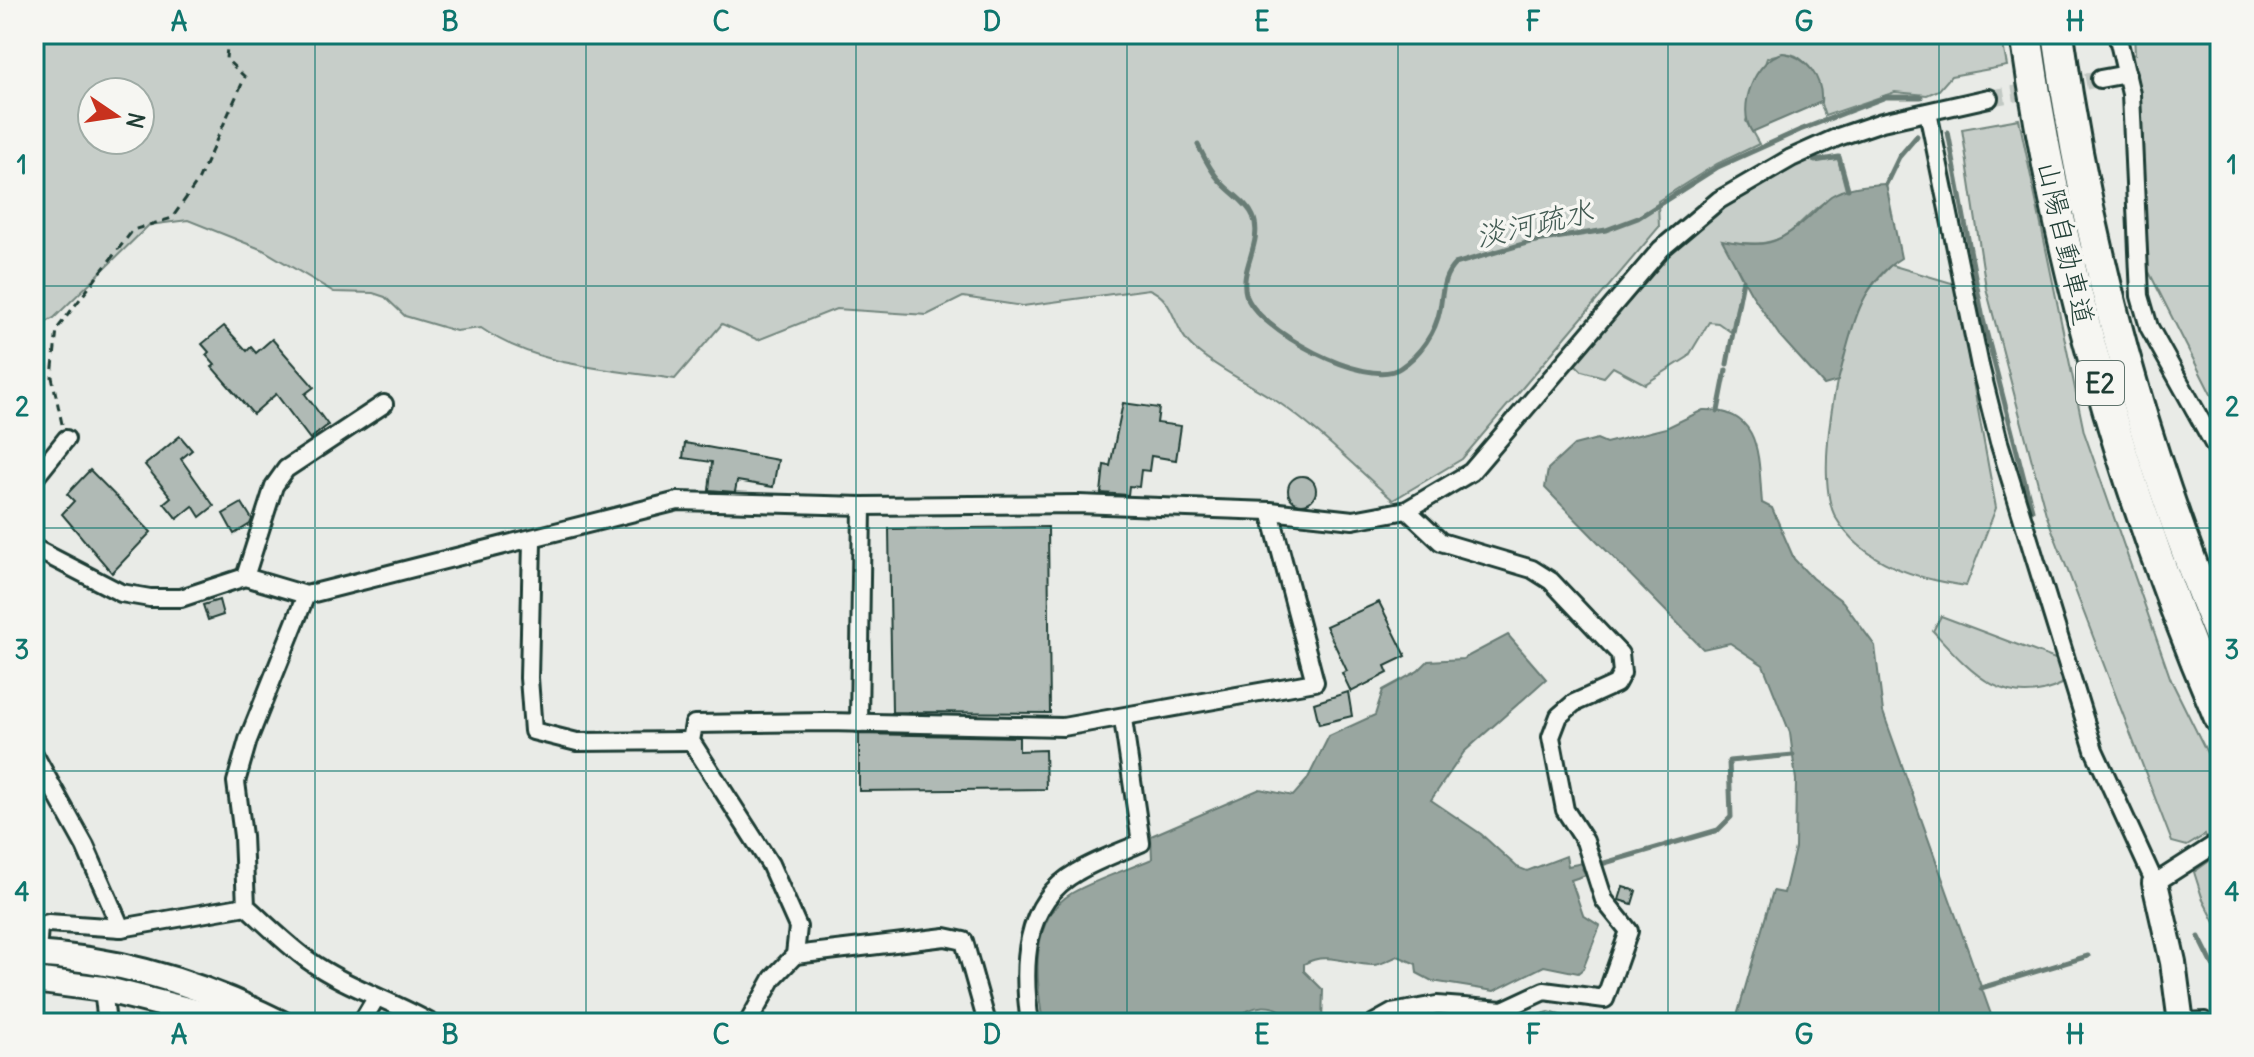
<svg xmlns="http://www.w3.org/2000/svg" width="2254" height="1057" viewBox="0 0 2254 1057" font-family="Delius,'Klee One',sans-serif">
<rect width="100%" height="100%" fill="#e9ebe7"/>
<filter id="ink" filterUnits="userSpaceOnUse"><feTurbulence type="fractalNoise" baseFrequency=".0125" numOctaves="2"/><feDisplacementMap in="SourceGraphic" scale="16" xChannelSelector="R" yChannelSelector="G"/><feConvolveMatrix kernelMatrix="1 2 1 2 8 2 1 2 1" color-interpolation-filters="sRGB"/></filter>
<g filter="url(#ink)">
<!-- green -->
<g fill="#c7cec9" stroke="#73867e" stroke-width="2" fill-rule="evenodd">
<path d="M34,34H2001L2007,66L1951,76L1939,90L1927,95L1895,92L1825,116C1814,88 1812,38 1767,58L1746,121L1759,144L1717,164L1658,201L1659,227L1462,459L1393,500C1355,467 1317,428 1275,400C1249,383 1219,370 1196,350C1171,330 1177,300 1149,289L1023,306L963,297L927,315L836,309L758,340L722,324L675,379C610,369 537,367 481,328L456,331L405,316L385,297L373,293L334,292L263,250L188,220L149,225L54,318L41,325L34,319ZM92,92H140V140H92Z"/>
<polygon points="2134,34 2220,34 2220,412 2142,258 2138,99 2135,68 2130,56 2135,54"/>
<polygon points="2019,119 2084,432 2171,680 2220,779 2220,932 2202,897 2194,872 2215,857 2205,835 2187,846 2172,842 2046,514 1986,288 1962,129"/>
<path d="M1811,157L1813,162L1838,159L1846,190C1789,215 1802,254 1724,241L1742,278L1731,332L1718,323L1709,322L1688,357L1645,384L1613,367L1604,377L1582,371L1575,364L1680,243L1734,199Z"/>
<path d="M1891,265L1955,284L1996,508L1966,586C1918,579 1863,564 1836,518C1812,477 1840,345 1861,304C1868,289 1879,277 1891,265Z"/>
<path d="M1941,616L2058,660L2065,672L2062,684C2004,712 1970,671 1933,631Z"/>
<polygon points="1549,1012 1588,1023 1505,1023"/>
</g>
<!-- water -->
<g fill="#99a6a0" stroke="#687c75" stroke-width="2">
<path d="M1783,53C1807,56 1823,79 1821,102L1752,132C1736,108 1755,59 1783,53Z"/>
<path d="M1886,184L1901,258C1857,285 1851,335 1838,381L1824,385L1779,335L1751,293L1722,240C1763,248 1777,246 1808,218C1816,211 1823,202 1831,196C1847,186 1868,185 1886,184Z"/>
<path d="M1703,410C1763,409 1758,458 1762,503L1772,508L1794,559L1812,578L1843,602L1875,646L1883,712L1994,1023H1735L1773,891L1784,893L1795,848L1796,780L1790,733L1763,665L1730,643L1703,649L1545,488L1548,469L1574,445L1597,439L1606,443L1666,428Z"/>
<path d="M1508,635L1546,679L1464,752L1431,800L1481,834L1517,867L1527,871L1566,856L1568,866L1583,863L1586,875L1571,880L1583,915L1600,926L1583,969L1578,973L1544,966L1494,991L1432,981L1417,973L1416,964L1398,956C1391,959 1381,965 1374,965C1353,966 1326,950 1304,964V971L1323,990L1322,1023H1297C1274,999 1253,1003 1229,1023H1043C1036,981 1028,919 1072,893C1097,879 1126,870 1152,859L1151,836L1260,789L1293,796L1307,780L1329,736L1375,715L1383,690L1418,671L1428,661L1463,659Z"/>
</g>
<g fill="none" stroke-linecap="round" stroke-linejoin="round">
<!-- stream -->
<g stroke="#687c75" stroke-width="5">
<polyline points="1948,132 1983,319 2032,510"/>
<path d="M1198,145C1204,157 1210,170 1220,181C1230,193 1247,202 1253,216C1264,241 1239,269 1246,294C1255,329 1368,390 1400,368C1420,355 1436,332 1440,309C1443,292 1442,277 1455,264L1530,242L1606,230L1638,218L1718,167L1800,130L1886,97H1921"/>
<polyline points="1814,158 1815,161 1839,157 1848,189"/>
<polyline points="1886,184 1899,157 1917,136"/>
<polyline points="1727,364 1743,280"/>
<polyline points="1718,411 1726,370"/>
<polyline points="1584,869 1718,830 1731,817 1729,761 1793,755"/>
<polyline points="2199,937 2220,979"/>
<polyline points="1981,988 2088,956"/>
</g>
</g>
<!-- building -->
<g fill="#b0bab5" stroke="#1f3d34" stroke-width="2">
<polygon points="224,326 247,351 251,347 256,353 272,339 314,387 305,394 328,425 310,439 276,394 253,414 212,367 215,365 206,355 209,352 202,344"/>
<polygon points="1123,403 1159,408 1157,423 1181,426 1176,460 1151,456 1149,471 1141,470 1139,487 1129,486 1128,495 1101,493 1104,465 1110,466"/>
<polygon points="180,436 192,450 181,459 214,506 200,517 193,506 177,519 164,503 171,497 145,465"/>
<polygon points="685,443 778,460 773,487 737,481 735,492 709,490 712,462 683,458"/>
<polygon points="90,470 151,532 112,573 62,514 74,501 67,494"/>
<circle cx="1302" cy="490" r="14"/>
<polygon points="242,503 252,519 250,524 234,534 223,514"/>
<polygon points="1048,527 1050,713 892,712 889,529"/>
<polygon points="219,600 223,615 208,620 203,605"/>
<polygon points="1379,602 1406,656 1385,666 1388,673 1351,692 1342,673 1347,671 1326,626"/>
<polygon points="1348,692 1352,716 1319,724 1314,703"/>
<polygon points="859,734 1019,737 1019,751 1045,750 1046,789 859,791"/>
<polygon points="1623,887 1636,891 1632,904 1619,900"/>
</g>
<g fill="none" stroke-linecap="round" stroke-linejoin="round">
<!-- street-tunnel -->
<g stroke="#c1c8c3" stroke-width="16" stroke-dasharray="16 8" stroke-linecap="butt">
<polyline points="2062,86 2100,79"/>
<polyline points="1989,98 2039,90"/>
</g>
<defs>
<polyline id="lane" points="2185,1018 2205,1017 2215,1023"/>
<g id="street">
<polyline points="2117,34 2131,94 2140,296 2149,327 2220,455"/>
<polyline points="2100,79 2127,74"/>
<polyline points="1928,112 1980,366 1999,442 2094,750 2155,883 2211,847"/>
<polyline points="34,479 66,439"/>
<polyline points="532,541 529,678 533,731 577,742 691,741"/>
<polyline points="34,548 121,593 150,598 181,598 245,577 306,595 678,501 862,506 1078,504 1270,511 1353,520 1407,510 1471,472 1661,249 1719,200 1791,158 1838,137 1882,122 1989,98"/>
<polyline points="245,577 274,486 286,469 384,404"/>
<path d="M306,595L248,740L236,782L243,836L246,906C266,924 286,944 308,960C346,987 391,1000 431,1023"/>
<polyline points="859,723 862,506"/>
<polyline points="34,754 85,846 121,928"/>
<polyline points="37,954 39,926 48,923 121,928 246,906"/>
<polyline points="795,955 945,937 964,941 987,1023"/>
<polyline points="103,989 107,1023"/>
<polyline points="363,1020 376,998"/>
<polyline points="748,1023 773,978 795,955 798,927 770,864 691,741 694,724 827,722 1063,727 1315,682 1270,511"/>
<path d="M1030,1023C1022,968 1022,903 1077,872C1097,860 1120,852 1141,843L1123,719"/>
<polyline points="1374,1023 1392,1013 1437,1005 1503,1010 1544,991 1605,999 1629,931 1604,900 1585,841 1565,810 1551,737 1559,716 1574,703 1616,684 1622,673 1620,654 1551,581 1532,569 1441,542 1407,510"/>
</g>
<g id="secondary">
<polyline points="2155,883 2173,962 2181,1023"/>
<path d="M34,954C119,959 204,985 280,1023"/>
<polyline points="34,980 103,989 211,1016 226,1023"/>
</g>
<g id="highway">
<path d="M2026,34C2059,270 2127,499 2220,718"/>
<path d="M2058,34C2086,240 2141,444 2220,636"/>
</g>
</defs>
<!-- lane casing -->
<use href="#lane" stroke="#1f3d34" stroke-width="14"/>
<!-- street casing -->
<use href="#street" stroke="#1f3d34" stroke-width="22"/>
<!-- secondary casing -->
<use href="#secondary" stroke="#1f3d34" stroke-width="30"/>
<!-- highway casing -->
<use href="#highway" stroke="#1f3d34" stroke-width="36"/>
<!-- path -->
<polyline stroke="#1f3d34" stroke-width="3" stroke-dasharray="8 6" stroke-linecap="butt" points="62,424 52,377 57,329 133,230 172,218 198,181 245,77 226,59 228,34"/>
<!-- lane -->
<use href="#lane" stroke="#f6f6f2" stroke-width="8"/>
<!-- street -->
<use href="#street" stroke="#f6f6f2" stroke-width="16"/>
<!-- secondary -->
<use href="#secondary" stroke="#f6f6f2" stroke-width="24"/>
<!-- highway -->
<use href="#highway" stroke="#f6f6f2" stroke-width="30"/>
</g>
</g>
<!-- grid -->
<path fill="none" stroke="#0f766e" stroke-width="2" stroke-opacity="0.55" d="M315,34V1023M586,34V1023M856,34V1023M1127,34V1023M1398,34V1023M1668,34V1023M1939,34V1023M34,286H2220M34,528H2220M34,771H2220"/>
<g text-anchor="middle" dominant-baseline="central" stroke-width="7" stroke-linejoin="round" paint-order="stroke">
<!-- shield labels -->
<rect fill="#f6f6f2" stroke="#60746d" stroke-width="2" x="2076" y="361" width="48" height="44" rx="6"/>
<g font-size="26" font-weight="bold" fill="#1f3d34">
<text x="2100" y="383">E2</text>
</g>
<!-- street labels -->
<g font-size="28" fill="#1f3d34" stroke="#f6f6f2">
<text transform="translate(2066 243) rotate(77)">山陽自動車道</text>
</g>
<!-- water labels -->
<g font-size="30" font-style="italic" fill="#445c54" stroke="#f6f6f2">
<text transform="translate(1534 223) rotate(-13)">淡河疏水</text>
</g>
</g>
<!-- margin -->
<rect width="2254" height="1057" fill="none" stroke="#f6f6f2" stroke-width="88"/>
<!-- north arrow -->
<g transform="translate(116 116) rotate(103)"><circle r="38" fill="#f6f6f2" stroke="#a0aca6" stroke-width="2"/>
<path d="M0-6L14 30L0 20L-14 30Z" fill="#c8321e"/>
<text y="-12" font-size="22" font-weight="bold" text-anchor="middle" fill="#1f3d34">N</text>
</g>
<rect x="44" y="44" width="2166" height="969" fill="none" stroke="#0f766e" stroke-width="3"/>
<g font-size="26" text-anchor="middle" font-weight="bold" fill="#0f766e">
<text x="179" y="31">A</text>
<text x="450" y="31">B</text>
<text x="721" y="31">C</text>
<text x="992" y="31">D</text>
<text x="1262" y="31">E</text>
<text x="1533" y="31">F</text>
<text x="1804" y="31">G</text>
<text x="2075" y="31">H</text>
<text x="22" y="174">1</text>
<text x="2232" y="174">1</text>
<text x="22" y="416">2</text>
<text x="2232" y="416">2</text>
<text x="22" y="659">3</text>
<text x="2232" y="659">3</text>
<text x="22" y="901">4</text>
<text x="2232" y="901">4</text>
<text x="179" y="1044">A</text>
<text x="450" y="1044">B</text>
<text x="721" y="1044">C</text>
<text x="992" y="1044">D</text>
<text x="1262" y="1044">E</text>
<text x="1533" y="1044">F</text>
<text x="1804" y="1044">G</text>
<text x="2075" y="1044">H</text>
</g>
</svg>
